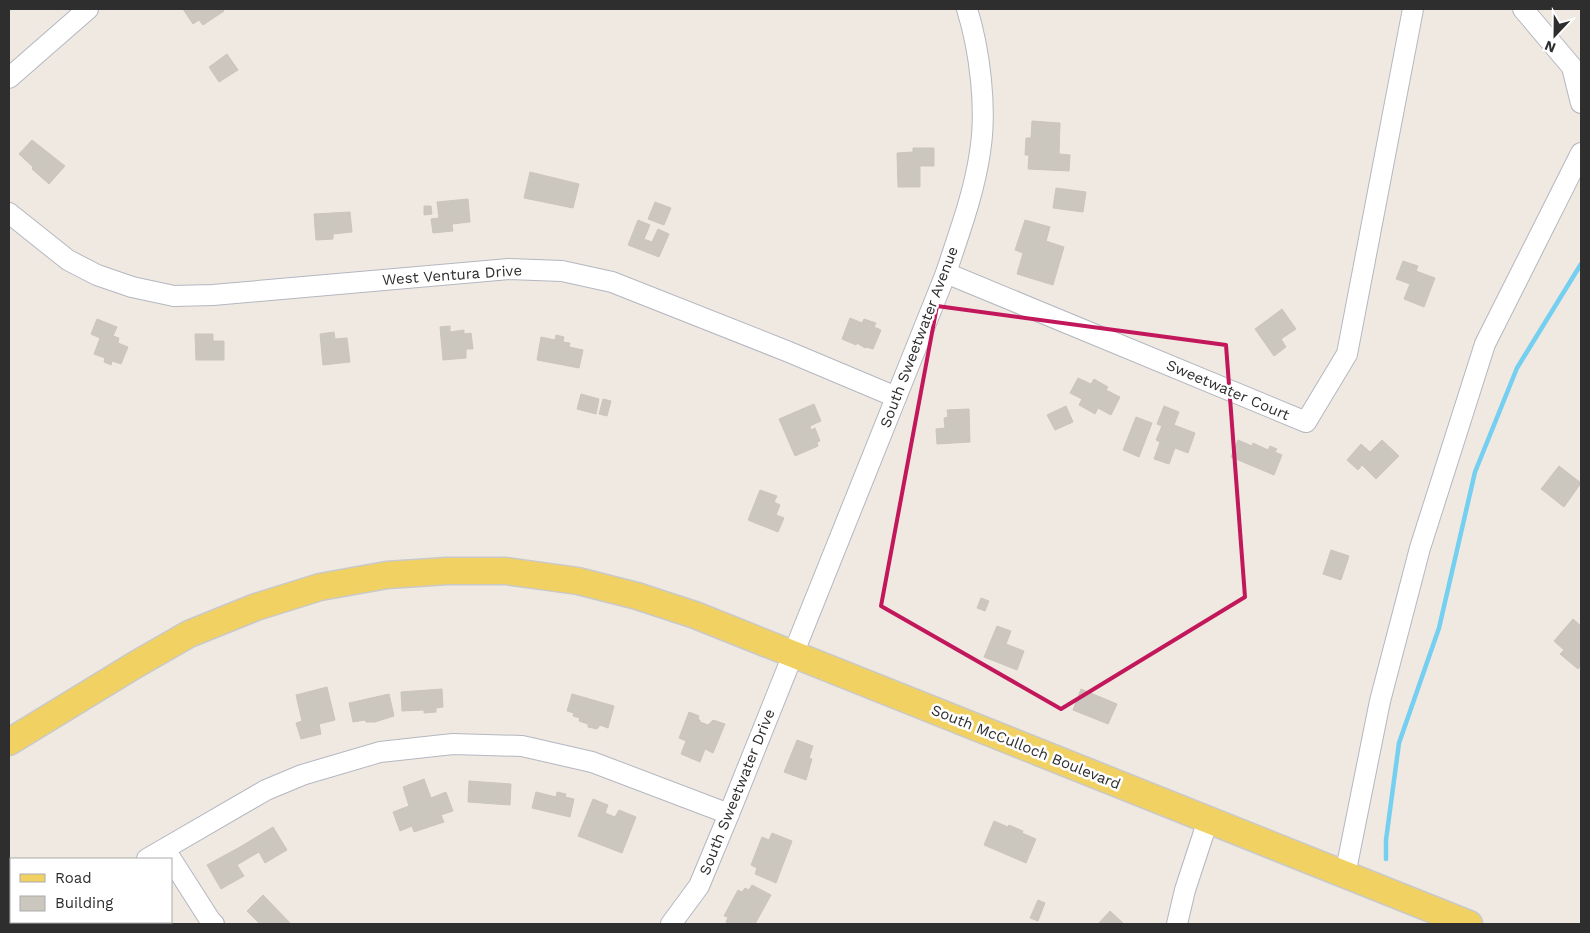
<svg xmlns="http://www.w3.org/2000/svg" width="1590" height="933" viewBox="0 0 1590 933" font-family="'Work Sans',sans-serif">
<rect width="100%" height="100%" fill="#efe9e1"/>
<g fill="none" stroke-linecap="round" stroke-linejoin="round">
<!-- stream -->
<polyline stroke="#75cff0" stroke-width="4.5" points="1386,859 1386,840 1399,743 1439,628 1475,472 1517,368 1581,264"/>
</g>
<!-- building -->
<g fill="#cbc7bf" stroke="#cbc5ba">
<polygon points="183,9 222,9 224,11 203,25 199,20 193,24"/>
<polygon points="227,54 238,70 219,82 209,67"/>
<polygon points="1032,121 1060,123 1059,154 1070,155 1069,171 1028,169 1029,155 1025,155 1026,138 1031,138"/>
<polygon points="32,140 65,166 49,184 32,169 33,167 19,154"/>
<polygon points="913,148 934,148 934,166 920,166 920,187 898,187 897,153 913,152"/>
<polygon points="530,172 579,184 573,208 524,198"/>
<polygon points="1056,188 1086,192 1083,212 1053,208"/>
<polygon points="468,199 470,222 452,224 453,231 433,233 431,219 439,218 437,202"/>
<polygon points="655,202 671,208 664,225 648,219"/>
<polygon points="424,206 431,206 432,214 424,215"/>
<polygon points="350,212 352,232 333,234 333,239 316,240 314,214"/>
<polygon points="638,220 650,225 644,239 652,242 658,229 669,234 659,257 628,245"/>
<polygon points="1025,220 1050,227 1046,241 1064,247 1053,285 1017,274 1023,253 1015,250"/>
<polygon points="1403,261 1418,266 1416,271 1435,278 1424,307 1404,299 1410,284 1396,279"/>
<polygon points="1282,309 1296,329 1281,339 1286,347 1274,356 1255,329"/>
<polygon points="850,318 862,323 864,319 876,323 874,327 881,330 873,349 866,347 865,348 857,343 856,345 842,339"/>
<polygon points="97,319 117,327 113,336 119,338 118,343 128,347 121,364 112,361 111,365 104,362 105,358 94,354 100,338 91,334"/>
<polygon points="450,326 450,332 464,330 464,334 471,333 473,349 466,349 466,358 443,360 440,327"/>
<polygon points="334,332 335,339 347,338 350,362 323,365 320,334"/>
<polygon points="195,334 213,334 213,341 224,341 224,360 196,360"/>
<polygon points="556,335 564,337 563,342 570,343 569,347 583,350 579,368 537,360 541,337 555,340"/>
<polygon points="1078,378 1091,384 1094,379 1108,387 1106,390 1120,397 1111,415 1098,408 1095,414 1079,405 1082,399 1070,393"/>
<polygon points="581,394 599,399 596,414 577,409"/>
<polygon points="603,399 611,401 607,416 599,414"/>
<polygon points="814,404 821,421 810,426 811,430 815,428 820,441 817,442 818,446 795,456 779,419"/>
<polygon points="1066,406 1073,422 1055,430 1047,415"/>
<polygon points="1164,406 1179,412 1174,425 1195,433 1188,453 1175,448 1169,464 1154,459 1160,442 1156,440 1162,426 1157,424"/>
<polygon points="969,409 970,442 937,444 936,429 945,428 944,418 948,417 947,410"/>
<polygon points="1136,417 1152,423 1139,457 1123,450"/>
<polygon points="1238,440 1252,446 1253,443 1268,450 1270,446 1277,449 1275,452 1282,455 1274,475 1231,457"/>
<polygon points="1382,440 1399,456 1376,479 1362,465 1358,470 1347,460 1361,444 1370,452"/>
<polygon points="1559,466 1581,483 1564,507 1541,489"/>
<polygon points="760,490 777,496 774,502 780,505 776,515 784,518 778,532 748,520"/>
<polygon points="1331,550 1349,556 1341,580 1323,574"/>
<polygon points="981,598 989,601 985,611 977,608"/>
<polygon points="1573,619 1581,626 1581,665 1578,669 1560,654 1564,650 1554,641"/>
<polygon points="997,626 1011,631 1006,644 1024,651 1017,670 984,657"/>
<polygon points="327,687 335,720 319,724 321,734 301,739 296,723 302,721 296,695"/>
<polygon points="442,689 443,707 436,708 436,712 424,713 424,710 402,711 401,692"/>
<polygon points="1081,689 1117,704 1108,724 1073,710"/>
<polygon points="389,694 394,716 375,722 366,722 365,720 353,722 349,703"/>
<polygon points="572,694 614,706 608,728 600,725 597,729 588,727 588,724 579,721 580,718 573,716 574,713 567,711"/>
<polygon points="689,712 699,716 698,719 700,720 700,722 708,725 713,720 725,724 713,753 705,749 700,762 681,754 686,741 679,738"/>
<polygon points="797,740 813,746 809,758 812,759 806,780 784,772"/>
<polygon points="424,779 431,798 446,792 453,811 441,815 444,822 414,832 412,826 400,831 393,812 409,806 403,787"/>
<polygon points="469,781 511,784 510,805 468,802"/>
<polygon points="536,792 556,797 557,792 566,794 565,797 574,799 570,817 532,808"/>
<polygon points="593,799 608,805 605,813 615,817 619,810 636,817 622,853 578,836"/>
<polygon points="994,821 1008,827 1009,825 1023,831 1022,833 1036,839 1026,863 984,845"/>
<polygon points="273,827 287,850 265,863 259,852 247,859 240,847"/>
<polygon points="772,833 792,841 776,883 755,874 757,868 751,865 762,837 769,840"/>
<polygon points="240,847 247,859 237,865 244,876 221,889 207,865"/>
<polygon points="752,885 771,895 755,924 729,924 726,922 728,917 724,916 738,890 742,892 745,888 749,890"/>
<polygon points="263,895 291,924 260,924 247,911"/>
<polygon points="1038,900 1045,903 1038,921 1030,918"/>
<polygon points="1110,911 1124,924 1100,924 1099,923"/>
</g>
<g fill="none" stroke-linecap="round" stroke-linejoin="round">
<defs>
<g id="minor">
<polyline points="1523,9 1572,67 1581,103"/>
<polyline points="9,78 88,9"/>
<polyline points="9,213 68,260 97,275 132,287 174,296 213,295 509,269 562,271 612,282 789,352 896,397"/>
<polyline points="946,273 1306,422 1347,354 1413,9"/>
<polyline points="147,859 266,790 302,775 380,752 453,744 522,746 592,762 729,814"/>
<polyline points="171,859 210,920 214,924"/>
<polyline points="1345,875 1380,701 1420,548 1485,344 1581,153"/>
<polyline points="42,924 46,922"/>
<path d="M671,924L699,886L729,814L946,273C959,233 974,194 980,152C987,109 980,51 967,9"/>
<polyline points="1177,924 1185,890 1208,820"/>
</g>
<polyline id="major" points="9,742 135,665 189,634 256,607 320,587 387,575 447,571 506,571 578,581 637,596 695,615 1469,924"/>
</defs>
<!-- minor casing -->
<use href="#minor" stroke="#b4b7c1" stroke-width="22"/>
<!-- major casing -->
<use href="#major" stroke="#c9c9c9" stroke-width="29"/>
<!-- minor -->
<use href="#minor" stroke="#fff" stroke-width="20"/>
<!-- major -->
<use href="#major" stroke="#f2d163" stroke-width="26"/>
</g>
<!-- marked area -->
<path fill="none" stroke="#c2185b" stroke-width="4" stroke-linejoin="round" d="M937,306L1226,345L1245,597L1061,709L881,606Z"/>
<g text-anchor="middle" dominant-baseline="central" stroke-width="5" stroke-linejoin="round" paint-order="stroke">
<!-- street labels -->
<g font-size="15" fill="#2e2e2e" stroke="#fff">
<text transform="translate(452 275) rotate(-4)">West Ventura Drive</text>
<text transform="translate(919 337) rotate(-69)">South Sweetwater Avenue</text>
<text transform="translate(1228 390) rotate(23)">Sweetwater Court</text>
<text transform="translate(1026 747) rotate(22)">South McCulloch Boulevard</text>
<text transform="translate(737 792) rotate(-68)">South Sweetwater Drive</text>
</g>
</g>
<!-- border -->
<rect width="1590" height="933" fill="none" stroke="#2e2e2e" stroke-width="20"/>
<!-- legend -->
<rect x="10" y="858" width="162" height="65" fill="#ffffff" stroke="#ababab"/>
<rect x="20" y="874" width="25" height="8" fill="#f2d163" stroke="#ababab"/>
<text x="55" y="883" font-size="15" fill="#2e2e2e">Road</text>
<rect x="20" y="896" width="25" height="15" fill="#cbc7bf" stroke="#ababab"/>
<text x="55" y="908" font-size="15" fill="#2e2e2e">Building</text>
<!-- north arrow -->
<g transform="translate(1555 35) rotate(202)" stroke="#ffffff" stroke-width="4" paint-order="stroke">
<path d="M0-4L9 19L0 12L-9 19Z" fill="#2e2e2e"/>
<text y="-8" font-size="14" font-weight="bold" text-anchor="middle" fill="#2e2e2e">N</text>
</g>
</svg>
